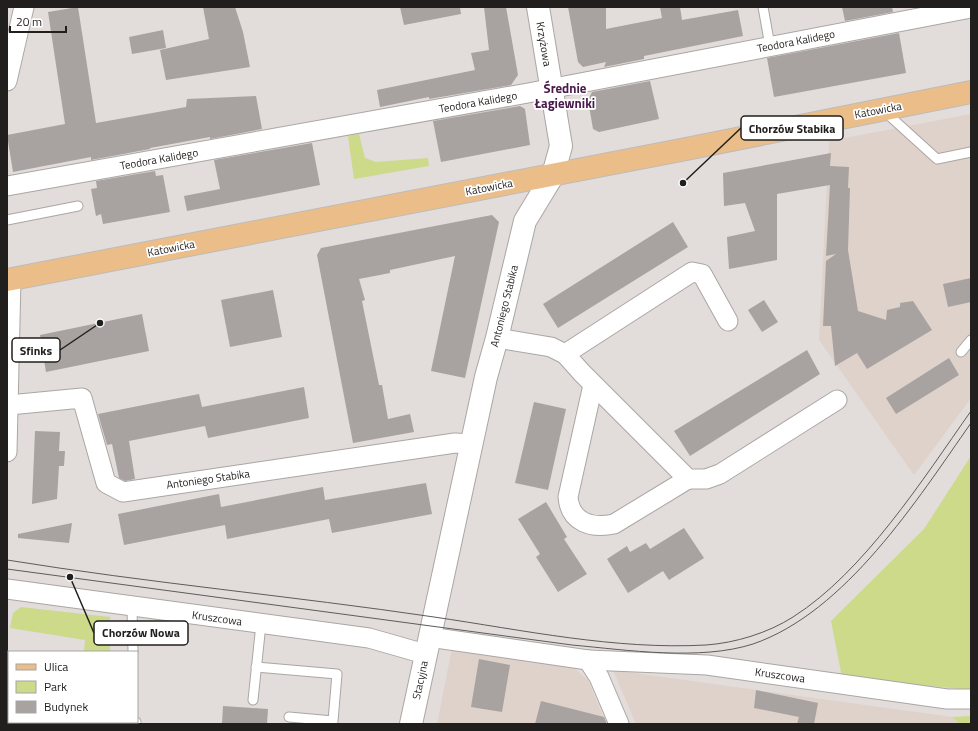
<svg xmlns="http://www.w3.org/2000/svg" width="978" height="731" viewBox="0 0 978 731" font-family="'Titillium Web',sans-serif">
<rect width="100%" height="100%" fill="#e2ddda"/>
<!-- built -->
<g fill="#ded2ca">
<polygon points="971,114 971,398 914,475 819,340 829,141"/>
<polygon points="452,648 574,668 588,680 606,724 437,724"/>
<polygon points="613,670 952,717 960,724 636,724"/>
</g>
<!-- green -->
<g fill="#ccda89">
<polygon points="359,134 365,158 376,162 428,158 429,166 354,179 348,136"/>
<polygon points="971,456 971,690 842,677 831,621 924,529"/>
<polygon points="21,607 110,617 110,652 84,652 85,640 10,628 13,613"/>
<polygon points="971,716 971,724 960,724 952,717"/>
<rect x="63" y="722" width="47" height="2"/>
</g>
<!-- building -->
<g fill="#a8a3a0">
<polygon points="78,7 96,123 186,107 187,99 256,96 262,129 210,139 210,137 150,148 150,149 91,160 91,157 13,172 7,135 65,124 48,12"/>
<polygon points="203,7 235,7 243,32 250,67 166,80 160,50 209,39"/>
<polygon points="400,7 460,7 461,14 404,25"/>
<polygon points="484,7 506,7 518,75 511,85 429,99 429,97 380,107 377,90 475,70 471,53 489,50"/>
<polygon points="568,7 606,7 606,29 662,18 660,7 680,7 682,20 738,10 743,36 644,56 644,59 604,67 606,62 583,67 578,62"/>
<polygon points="842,7 892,7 893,12 845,21"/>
<polygon points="163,30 166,48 132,54 129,37"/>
<polygon points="899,33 906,73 774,97 767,58"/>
<polygon points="650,81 659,119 599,132 593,129 588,100 592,92"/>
<polygon points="520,106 525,109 530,145 441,162 433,121"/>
<polygon points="312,143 320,185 187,211 184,196 220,189 214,160"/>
<polygon points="831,153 830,166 849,167 848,188 850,188 848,250 858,311 886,320 887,310 900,307 900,303 913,301 932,330 867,369 857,353 835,366 831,326 823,326 826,261 836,254 826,256 830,185 777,194 777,260 729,269 727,237 755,231 745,203 724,206 723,173"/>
<polygon points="155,171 156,176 163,175 170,212 103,224 101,214 96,216 91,189 97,188 96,181"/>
<polygon points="492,215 499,222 465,378 431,371 455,256 390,270 390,273 359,279 365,300 362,301 379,385 382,385 388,419 410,414 414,432 353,443 317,255 321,248"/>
<polygon points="673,222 688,247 558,328 543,304"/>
<polygon points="971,278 971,302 948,307 943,284"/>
<polygon points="273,290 282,337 230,347 221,300"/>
<polygon points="764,300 778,322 762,332 748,310"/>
<polygon points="142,314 149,351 46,372 40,335"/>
<polygon points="807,350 820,374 690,456 674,431"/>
<polygon points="949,358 959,375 896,414 886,398"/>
<polygon points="304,387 309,418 208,438 205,426 129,441 135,479 125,481 119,478 112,444 107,445 98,414 199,394 202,407"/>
<polygon points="534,402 566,409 548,490 515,483"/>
<polygon points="35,431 60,432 59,451 65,451 64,466 59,466 57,499 32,504"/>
<polygon points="426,483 432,514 332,533 329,519 227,539 225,525 124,545 118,514 219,494 221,507 323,487 325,500"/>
<polygon points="546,502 567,537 564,539 587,574 558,592 536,557 540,554 518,519"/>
<polygon points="72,523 69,543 18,538 18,534"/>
<polygon points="684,528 704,558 669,580 663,571 628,593 607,559 627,546 630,552 646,543 650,549"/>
<polygon points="479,659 510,665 502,712 471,707"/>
<polygon points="756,690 818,703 814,724 797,724 799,717 754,708"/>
<polygon points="541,701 604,717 607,724 535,724"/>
<polygon points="223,706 268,709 267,724 222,724"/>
</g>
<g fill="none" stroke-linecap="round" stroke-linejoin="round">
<defs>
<g id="service">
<polyline points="763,7 770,46"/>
<polyline points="883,110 937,159 971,152"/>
<polyline points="7,220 78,206"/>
<polyline points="961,352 971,340"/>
<polyline points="132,607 133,652"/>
<polyline points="256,667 337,674 333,721 289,717"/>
<polyline points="253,700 261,624"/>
<polyline points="136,722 136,724"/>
</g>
<g id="minor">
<polyline points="7,81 24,7"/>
<polyline points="7,186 528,93 971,8"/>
<polyline points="497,338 551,347 565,354 582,373 688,479 706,479 720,474 837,400"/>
<polyline points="565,354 692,272 702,274 728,321"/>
<path d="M593,385L568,497C570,522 591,529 614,524L688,479"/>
<polyline points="9,405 82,398 106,483 123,492 455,443 472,444"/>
<polyline points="7,452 11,279"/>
<polyline points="7,589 369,638 425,654"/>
<polyline points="429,637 588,660 599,677 619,724"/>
<polyline points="588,660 707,665 947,699 971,699"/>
</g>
<polyline id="tertiary" points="411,724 486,377 497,338 525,221 553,175 561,146 538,7"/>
<polyline id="primary" points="7,280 681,150 971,92"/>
</defs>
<!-- service casing -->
<use href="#service" stroke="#aba6a3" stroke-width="11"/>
<!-- minor casing -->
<use href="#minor" stroke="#aba6a3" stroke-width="21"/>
<!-- tertiary casing -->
<use href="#tertiary" stroke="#aba6a3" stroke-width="24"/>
<!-- primary casing -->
<use href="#primary" stroke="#bcbcbb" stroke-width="24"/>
<!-- service -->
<use href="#service" stroke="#fff" stroke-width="9"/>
<!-- minor -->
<use href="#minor" stroke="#fff" stroke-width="19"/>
<!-- tertiary -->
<use href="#tertiary" stroke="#fff" stroke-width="22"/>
<!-- primary -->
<use href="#primary" stroke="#ebbe89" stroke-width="22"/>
<!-- tram -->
<g stroke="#5e5b59" stroke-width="1">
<path d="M7,560C149,583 292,596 434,617C523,630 615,650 706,645C735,643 768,633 793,617C864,572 923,479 971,411"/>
<path d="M7,569L572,645C627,650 700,661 753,644C846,612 917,500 971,423"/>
</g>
</g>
<g text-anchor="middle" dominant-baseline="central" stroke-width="3.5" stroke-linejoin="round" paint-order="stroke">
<!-- street labels -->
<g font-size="11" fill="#211f1d" stroke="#fff">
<text transform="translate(796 41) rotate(-11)">Teodora Kalidego</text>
<text transform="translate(544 44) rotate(80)">Krzyżowa</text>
<text transform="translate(478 102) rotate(-10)">Teodora Kalidego</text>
<text transform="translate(878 110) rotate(-11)">Katowicka</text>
<text transform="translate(159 159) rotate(-10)">Teodora Kalidego</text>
<text transform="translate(489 187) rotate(-11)">Katowicka</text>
<text transform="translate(171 248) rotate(-11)">Katowicka</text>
<text transform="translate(504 306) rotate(-76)">Antoniego Stabika</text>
<text transform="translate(208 479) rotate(-8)">Antoniego Stabika</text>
<text transform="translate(217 618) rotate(8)">Kruszcowa</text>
<text transform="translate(780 675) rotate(8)">Kruszcowa</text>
<text transform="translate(420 680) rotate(-78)">Stacyjna</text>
</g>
<!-- quarter labels -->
<g font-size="13" font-weight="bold" fill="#491a4b" stroke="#fff">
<text x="565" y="88">Średnie<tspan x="565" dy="15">Łagiewniki</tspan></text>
</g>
</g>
<!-- callouts -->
<path fill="none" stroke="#211f1d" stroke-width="1.5" d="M683 183L741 128M100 323L60 350M70 577L94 633"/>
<g fill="#211f1d" stroke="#fff" stroke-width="1.5">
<circle cx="683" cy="183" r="4"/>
<circle cx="100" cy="323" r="4"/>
<circle cx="70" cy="577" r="4"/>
</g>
<g fill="#fff" stroke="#211f1d" stroke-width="1.5">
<rect x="741" y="116" width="102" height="24" rx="4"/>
<rect x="12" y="338" width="48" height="24" rx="4"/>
<rect x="94" y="621" width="94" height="24" rx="4"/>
</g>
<g font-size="12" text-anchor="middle" font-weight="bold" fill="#211f1d">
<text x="792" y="133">Chorzów Stabika</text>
<text x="36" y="355">Sfinks</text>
<text x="141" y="637">Chorzów Nowa</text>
</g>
<!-- border -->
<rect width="978" height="731" fill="none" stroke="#211f1d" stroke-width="16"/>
<!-- legend -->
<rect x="8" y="651" width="130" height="72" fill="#ffffff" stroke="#a6a5a5"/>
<rect x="16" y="664" width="20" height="6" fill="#ebbe89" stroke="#a6a5a5"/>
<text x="44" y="671" font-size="12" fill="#211f1d">Ulica</text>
<rect x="16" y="681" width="20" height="12" fill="#ccda89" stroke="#a6a5a5"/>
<text x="44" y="691" font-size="12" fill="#211f1d">Park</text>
<rect x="16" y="701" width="20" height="12" fill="#a8a3a0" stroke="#a6a5a5"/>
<text x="44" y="711" font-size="12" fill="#211f1d">Budynek</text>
<!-- scale -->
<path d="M10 26v6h56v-6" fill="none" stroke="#211f1d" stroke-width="2"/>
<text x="16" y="26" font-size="12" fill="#211f1d" stroke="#ffffff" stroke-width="3" paint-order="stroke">20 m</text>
</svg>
